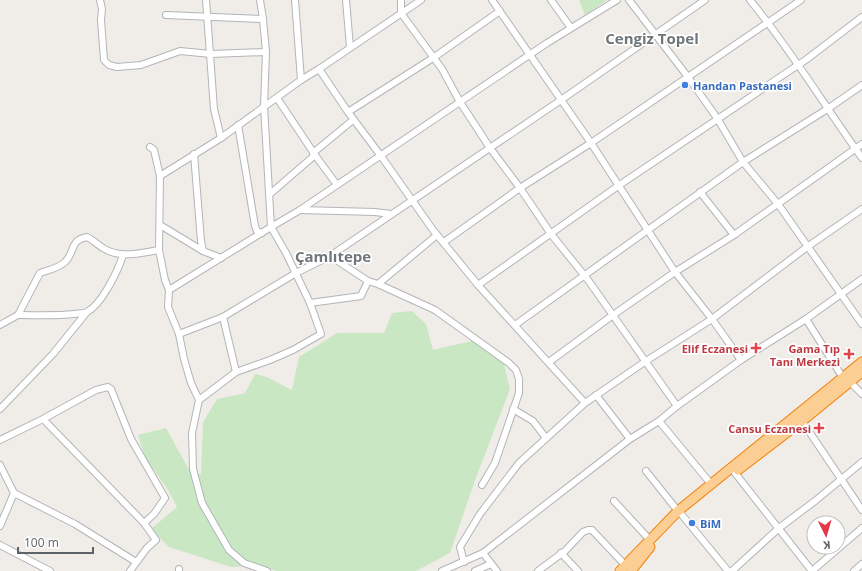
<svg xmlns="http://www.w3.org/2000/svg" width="862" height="571" viewBox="0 0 862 571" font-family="'Open Sans',sans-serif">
<rect width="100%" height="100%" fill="#f0ece7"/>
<!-- green -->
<g fill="#cae7c4">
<polygon points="579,0 607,0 585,15"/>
<polygon points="412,311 426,324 433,350 472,341 503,360 510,389 474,483 450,553 416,571 276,571 257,565 231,567 169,547 151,529 177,507 168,490 145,457 138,435 166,428 192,475 201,474 203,422 217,399 245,393 255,374 267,377 292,390 299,357 337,333 384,333 392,313"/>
</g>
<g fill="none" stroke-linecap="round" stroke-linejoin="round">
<defs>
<g id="minor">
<polyline points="100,0 102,9 101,20 104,60 109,65 117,67 141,65 180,51 211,54 266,52"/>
<polyline points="206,0 214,109 221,138"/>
<polyline points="295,0 301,80"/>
<polyline points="346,0 350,47"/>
<polyline points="401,0 401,13 442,69 460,102 490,148 520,188 551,234 588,280 677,406"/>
<polyline points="492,0 591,143 675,272 712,319 741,360"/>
<polyline points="551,0 571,28"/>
<polyline points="629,0 688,77 717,118 743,162 778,204 862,324"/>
<path d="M750,0C791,50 824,105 862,158"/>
<polyline points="166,15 263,19"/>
<polyline points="319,69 348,112 381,156 433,230 478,285 585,403"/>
<polyline points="277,98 315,155 337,185"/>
<polyline points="348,112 433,58 500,11"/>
<polyline points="238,125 255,226 257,231 262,233"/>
<polyline points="150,147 154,150 160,176 159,250 165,280 169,290 168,307 179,334 184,359 191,383 199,400 192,433 193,469 202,503 229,550 244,563 267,571"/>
<polyline points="313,153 353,120"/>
<polyline points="194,154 201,241 203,251"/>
<polyline points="160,176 221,138 301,80 319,69 421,0"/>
<polyline points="700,192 734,235"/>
<polyline points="270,194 315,155"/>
<polyline points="300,210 375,212 391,214"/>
<polyline points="160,225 203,251 221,258"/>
<polyline points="444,242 520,188 591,143 801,0"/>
<polyline points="330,256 368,281 378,284 435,310 509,363 516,370 519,379 519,393 495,463 482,485"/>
<polyline points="378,284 437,235"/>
<polyline points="478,285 618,186 807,59 862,17"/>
<polyline points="169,290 271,227 300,210 547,43 617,0"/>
<polyline points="310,303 361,296 368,281"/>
<path d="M18,315C37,315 56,316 74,314C78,313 83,314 87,312C102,304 118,271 123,255"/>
<polyline points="223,317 236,372"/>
<polyline points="806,319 843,378"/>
<path d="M0,325L18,315L40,273C48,270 60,268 66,261C75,251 70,240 87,237C93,240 98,245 103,248C120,259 140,253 159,250"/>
<polyline points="515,325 743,162 829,108 862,85"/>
<polyline points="179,334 223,317 296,273 330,256 561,100 705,0"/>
<polyline points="549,362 613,315 675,272 734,235 862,144"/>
<polyline points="849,381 862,394"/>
<polyline points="596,395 630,439"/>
<polyline points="199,400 236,372 270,360 293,350 321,334 310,303 286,253 271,227 264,106 266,52 263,19 260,0"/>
<polyline points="0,409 53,354 86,313"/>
<polyline points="513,409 533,421 546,438"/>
<polyline points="659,421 711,484"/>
<polyline points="802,421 862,510"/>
<polyline points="0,440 43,419 96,390 108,387 111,389 131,439 165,498 154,514 144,523 43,419"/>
<polyline points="0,465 14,493 75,524 136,562"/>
<polyline points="646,471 678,511"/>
<polyline points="735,473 812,571"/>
<polyline points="614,501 650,540"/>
<polyline points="682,515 728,571"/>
<polyline points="0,526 14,493"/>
<polyline points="0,545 50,571"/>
<polyline points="483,553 497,571"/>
<polyline points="561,553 578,571"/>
<polyline points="464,562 460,547 480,514 519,463 585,403 646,361 712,319 807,247 862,209"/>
<polyline points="179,569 179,571"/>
<polyline points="130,571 147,548 156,540 144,523"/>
<polyline points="442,571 483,553 630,439 659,421 677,406 741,360 806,319 862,279"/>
<polyline points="475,571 491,564"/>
<polyline points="538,571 565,551 583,532 588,530 592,530 625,565"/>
<polyline points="732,571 779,528 815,501 862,462"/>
<polyline points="812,571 862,528"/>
<polyline points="854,571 862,564"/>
</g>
<g id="highway">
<polyline points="738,470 802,421 862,372"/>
<polyline points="620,571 678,511 862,362"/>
<polyline points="631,571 650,547"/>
</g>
</defs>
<!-- minor casing -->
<use href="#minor" stroke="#b2b5b9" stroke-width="8"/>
<!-- highway casing -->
<use href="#highway" stroke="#f27f05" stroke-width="11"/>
<!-- minor -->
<use href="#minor" stroke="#fff" stroke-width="6"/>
<!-- highway -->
<use href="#highway" stroke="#fbce93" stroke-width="9"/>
</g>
<!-- markers -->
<g fill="#3f7fe0" stroke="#fff" stroke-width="1.5">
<circle cx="685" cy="85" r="4"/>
<circle cx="692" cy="523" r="4"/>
</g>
<g fill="#e0444e" stroke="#fff" stroke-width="1.5">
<path d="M754 342h4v4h4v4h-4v4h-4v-4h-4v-4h4z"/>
<path d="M847 348h4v4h4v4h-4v4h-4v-4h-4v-4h4z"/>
<path d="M817 422h4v4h4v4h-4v4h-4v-4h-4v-4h4z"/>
</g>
<g text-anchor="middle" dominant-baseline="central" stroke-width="3.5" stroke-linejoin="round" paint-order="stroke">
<!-- shop labels -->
<g font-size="11" font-weight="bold" fill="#366cbe" stroke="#fff" text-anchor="start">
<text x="693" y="85">Handan Pastanesi</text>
<text x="700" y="523">BiM</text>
</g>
<!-- health labels -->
<g font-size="11" font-weight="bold" fill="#be3a42" stroke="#fff" text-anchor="end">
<text x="748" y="348">Elif Eczanesi</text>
<text x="840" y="348">Gama Tıp<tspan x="840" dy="13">Tanı Merkezi</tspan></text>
<text x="811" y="428">Cansu Eczanesi</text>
</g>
<!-- district labels -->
<g font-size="15" font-weight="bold" fill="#6f7679" stroke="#fff">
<text x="652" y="38">Cengiz Topel</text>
<text x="333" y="256">Çamlıtepe</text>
</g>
</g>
<!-- north arrow -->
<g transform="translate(826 535) rotate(175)"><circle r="19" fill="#ffffff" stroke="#bfc1c2"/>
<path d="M0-3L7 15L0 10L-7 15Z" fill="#e63748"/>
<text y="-6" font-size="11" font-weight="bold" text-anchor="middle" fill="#5e6367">K</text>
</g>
<!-- scale -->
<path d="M18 547v6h75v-6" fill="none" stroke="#5e6367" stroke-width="2"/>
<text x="24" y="547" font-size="12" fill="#5e6367" stroke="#ffffff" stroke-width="3" paint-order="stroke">100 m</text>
</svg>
